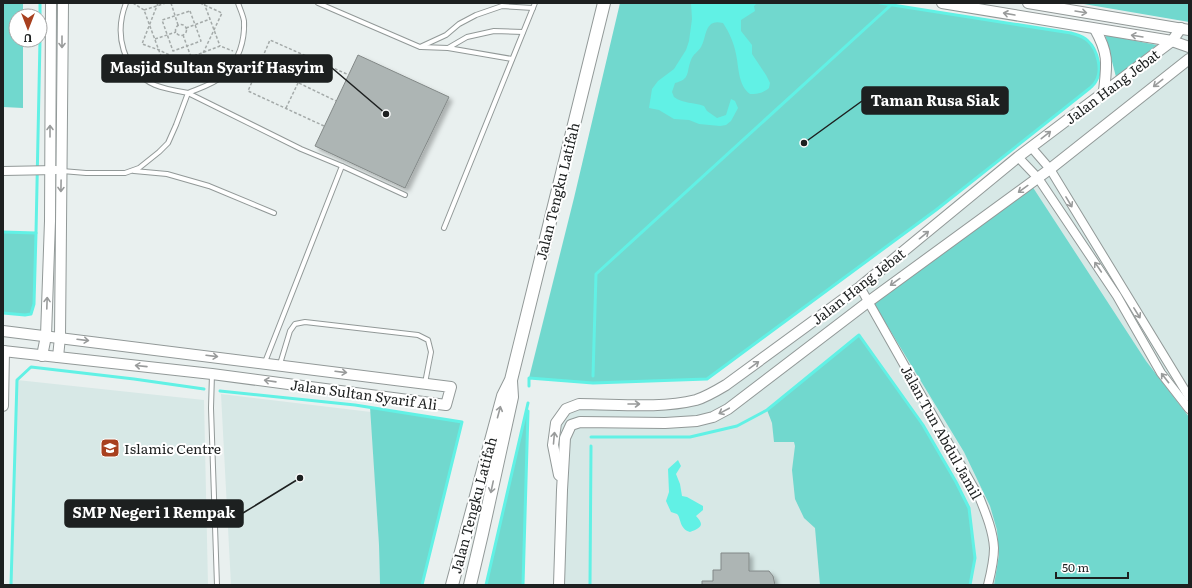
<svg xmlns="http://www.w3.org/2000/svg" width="1192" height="588" viewBox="0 0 1192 588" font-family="Literata,serif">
<defs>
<filter id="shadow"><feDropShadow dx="3.5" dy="3.5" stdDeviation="2" flood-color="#0004"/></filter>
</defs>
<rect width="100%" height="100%" fill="#e9f0ef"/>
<!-- built -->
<g fill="#d7e8e6">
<polygon points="1189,30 1189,585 559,585 562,490 553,445 566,409 696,400 726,385 1172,41"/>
<polygon points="17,380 204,400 208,585 11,585"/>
<polygon points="221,394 371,412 379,545 380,585 231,585"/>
</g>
<!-- green -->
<g fill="#71d8ce">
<polygon points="3,3 23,3 23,16 16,16 16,40 23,40 23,108 3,107"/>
<path d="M620,3H880L1071,33C1076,35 1082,36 1086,39C1096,47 1103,69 1097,81C1095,84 1092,86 1090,88L936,210L707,379L593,383L529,378L574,198Z"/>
<polygon points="1078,3 1189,3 1189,22"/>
<polygon points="1105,34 1105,35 1157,45 1116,77"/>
<polygon points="1032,186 1146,361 1189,417 1189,585 994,585 999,555 997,530 990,506 964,452 874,304"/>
<polygon points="3,232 36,233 34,304 31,314 25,315 3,313"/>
<polygon points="859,335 923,425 956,482 969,508 975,558 970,585 820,585 815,528 804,518 795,499 792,470 795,446 794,442 774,442 772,423 767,410"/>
<polygon points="528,403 523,585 486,585"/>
<polygon points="370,407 462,422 422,585 380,585 379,545"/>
</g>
<!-- water -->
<g fill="#61f1e5">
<path d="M691,3H757L754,6L755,11L741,20V31L752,45V54L766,75L770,83L769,88C763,93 758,94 750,94C738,85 739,68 736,54C734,43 729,32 723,23C704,18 707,37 701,47C698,52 693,54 691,60C686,72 691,79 675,83L672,92L674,97C683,104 694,102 704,106L707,111L717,118L726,115L731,99L735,101L738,108L731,121L726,125L720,126L699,124L689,120L674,119L659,110L649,108L652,89L658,81L674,69L686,50L689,41L692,19Z"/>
<path d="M678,460L681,466L676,474L680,484L682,496L687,497L703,506V510L696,516C705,525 701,528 690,532C679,529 681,517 677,514C675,513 673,513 671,512L666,501L669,492L668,469Z"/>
</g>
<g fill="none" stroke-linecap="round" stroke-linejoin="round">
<!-- stream -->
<g stroke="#61f1e5" stroke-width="3">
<polyline points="40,20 40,3"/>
<polyline points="3,232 36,233 40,40"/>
<polyline points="3,313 25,315 31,314 34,304 36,233"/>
<polyline points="593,376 596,274 891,5"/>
<path d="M529,386V378L593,383L707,379L936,210L1090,88C1092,86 1095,84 1096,81C1103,70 1097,49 1088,41C1083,36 1077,35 1071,33L880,3"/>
<polyline points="220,391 355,405 462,422 422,585"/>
<polyline points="591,437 690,437 737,426 767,410 859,335 923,425 956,482 969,508 975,558 970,585"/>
<polyline points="11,585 17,380 31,367 134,379 204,389"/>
<polyline points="486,585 528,403"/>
<polyline points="523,585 528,411"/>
<polyline points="590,585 591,446"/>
</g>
</g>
<!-- building -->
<g fill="#adb5b4" stroke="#828887" filter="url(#shadow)">
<polygon points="358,55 449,97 405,188 315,146"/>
<polygon points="721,553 749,553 749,571 769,571 773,576 775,585 702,585 702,581 713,581 713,570 721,570"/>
</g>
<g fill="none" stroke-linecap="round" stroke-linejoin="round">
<defs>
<g id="service">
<path d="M126,3C114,34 122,70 155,85C165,89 177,91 188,93L301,149L342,166L265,362"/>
<polyline points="318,3 420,47 446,35 459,24 476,15 502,6 533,8"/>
<polyline points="421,47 448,48 467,37 494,31 523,32"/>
<polyline points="448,48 512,59"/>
<path d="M188,93C200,88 214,84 224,75C239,61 245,40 244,21C243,15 240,9 238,3"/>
<polyline points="342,166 405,195"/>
<polyline points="62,171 86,173 125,173 139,168 159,152 168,143 176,125 188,93"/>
<polyline points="134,171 167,174 209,186 274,213"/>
<polyline points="444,228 535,3"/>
<polyline points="280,364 290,331 295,324 305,322 418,335 428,340 431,352 425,383"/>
<polyline points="212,374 211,408 217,585"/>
</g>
<g id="minor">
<polyline points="1031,147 1050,169 1189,397"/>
<polyline points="1018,157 1038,178 1117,296 1161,373 1189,409"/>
<polyline points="3,171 56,170"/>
<path d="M860,287L980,499C986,514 993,531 994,548C994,560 991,573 988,585"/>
</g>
<g id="tertiary">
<polyline points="942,3 1172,41 1189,47"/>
<polyline points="1028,3 1189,30"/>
<path d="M1095,29C1109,54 1107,64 1104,91"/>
<polyline points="3,331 451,387 446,405 212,374 3,351"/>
<polyline points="42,356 46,336 50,221 51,3"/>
<polyline points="58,357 60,337 63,3"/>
<polyline points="3,406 4,351"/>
<path d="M559,475L553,445L556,423L566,409L579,404C617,404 659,409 696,400C706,397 716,391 726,385L860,287L1018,157L1172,41L1181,28"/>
<polyline points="559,585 562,490 565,438 571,425 580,422 665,423 697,421 713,417 728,409 868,302 1050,169 1189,59"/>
</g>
<g id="secondary">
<polyline points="452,585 503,396 511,380 604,3"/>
<polyline points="470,585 482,534 512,397 511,381"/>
</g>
</defs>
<!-- service casing -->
<use href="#service" stroke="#929998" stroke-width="6"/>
<!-- minor casing -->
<use href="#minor" stroke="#929998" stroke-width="10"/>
<!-- tertiary casing -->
<use href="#tertiary" stroke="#929998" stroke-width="12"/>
<!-- secondary casing -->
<use href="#secondary" stroke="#929998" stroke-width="14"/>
<!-- path -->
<g stroke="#a4aaa9" stroke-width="1.5" stroke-dasharray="3 2" stroke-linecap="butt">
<polyline points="133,3 144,10"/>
<polyline points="158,3 142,44 159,50 196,68 222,13 200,3"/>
<polyline points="166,3 144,10 165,67 220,46 233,51"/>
<polyline points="171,3 178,25"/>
<polyline points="204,3 220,46"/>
<polygon points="190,11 201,41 173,51 162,20"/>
<circle cx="181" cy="30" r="5.5"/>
<polyline points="186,28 210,19"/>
<polyline points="183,35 191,57"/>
<polyline points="155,39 176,32"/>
<polyline points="245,57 336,101"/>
<polyline points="160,80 165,67"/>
<polyline points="286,108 310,58"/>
<polyline points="324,126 248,91 270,40 349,75"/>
</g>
<!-- service -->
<use href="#service" stroke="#fff" stroke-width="4"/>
<!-- minor -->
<use href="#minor" stroke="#fff" stroke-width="8"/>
<!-- tertiary -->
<use href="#tertiary" stroke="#fff" stroke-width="10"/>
<!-- secondary -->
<use href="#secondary" stroke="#fff" stroke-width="12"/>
</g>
<!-- one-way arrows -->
<defs><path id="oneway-shaft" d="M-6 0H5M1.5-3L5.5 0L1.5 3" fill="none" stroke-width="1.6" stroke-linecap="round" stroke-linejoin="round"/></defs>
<g stroke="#999b9b">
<use href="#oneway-shaft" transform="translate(1081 12) rotate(9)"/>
<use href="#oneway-shaft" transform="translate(1009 14) rotate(-170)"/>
<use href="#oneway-shaft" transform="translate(1137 36) rotate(-171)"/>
<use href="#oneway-shaft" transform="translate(62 42) rotate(90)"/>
<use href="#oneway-shaft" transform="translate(1158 83) rotate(142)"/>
<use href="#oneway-shaft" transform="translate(50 131) rotate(-90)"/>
<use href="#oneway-shaft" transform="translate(1046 135) rotate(-38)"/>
<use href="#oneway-shaft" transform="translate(61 186) rotate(91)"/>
<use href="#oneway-shaft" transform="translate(1023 189) rotate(144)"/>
<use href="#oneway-shaft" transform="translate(1069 202) rotate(59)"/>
<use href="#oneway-shaft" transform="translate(924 235) rotate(-39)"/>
<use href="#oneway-shaft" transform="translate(1098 267) rotate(-124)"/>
<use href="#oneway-shaft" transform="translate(895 282) rotate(144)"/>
<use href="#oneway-shaft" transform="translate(47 303) rotate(-88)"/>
<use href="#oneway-shaft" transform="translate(1137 313) rotate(58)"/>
<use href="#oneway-shaft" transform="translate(83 340) rotate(7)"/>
<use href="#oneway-shaft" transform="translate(212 356) rotate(7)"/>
<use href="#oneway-shaft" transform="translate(754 365) rotate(-36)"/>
<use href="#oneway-shaft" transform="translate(141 366) rotate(-174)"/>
<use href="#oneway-shaft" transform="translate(341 372) rotate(7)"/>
<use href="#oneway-shaft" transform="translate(1165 378) rotate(-128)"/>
<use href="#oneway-shaft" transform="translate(270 381) rotate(-172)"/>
<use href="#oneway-shaft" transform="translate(634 404)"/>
<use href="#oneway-shaft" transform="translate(724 411) rotate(152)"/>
<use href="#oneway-shaft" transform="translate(499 412) rotate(-75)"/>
<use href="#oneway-shaft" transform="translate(554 438) rotate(-85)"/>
<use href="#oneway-shaft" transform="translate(492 487) rotate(102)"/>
</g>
<!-- icons -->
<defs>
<symbol id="school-square" viewBox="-11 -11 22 22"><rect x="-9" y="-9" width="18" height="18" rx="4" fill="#a8401f" stroke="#fff"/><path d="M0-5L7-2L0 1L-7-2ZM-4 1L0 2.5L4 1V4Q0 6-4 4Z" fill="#fff"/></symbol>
</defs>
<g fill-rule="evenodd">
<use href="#school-square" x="99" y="437" width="22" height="22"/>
</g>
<g text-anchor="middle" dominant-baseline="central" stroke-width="4" stroke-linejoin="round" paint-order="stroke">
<!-- street labels -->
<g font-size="14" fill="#1d2020" stroke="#fff">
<text transform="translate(1112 86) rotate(-37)">Jalan Hang Jebat</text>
<text transform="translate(557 191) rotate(-76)">Jalan Tengku Latifah</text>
<text transform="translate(858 286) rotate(-38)">Jalan Hang Jebat</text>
<text transform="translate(364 394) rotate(8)">Jalan Sultan Syarif Ali</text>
<text transform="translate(942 432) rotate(61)">Jalan Tun Abdul Jamil</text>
<text transform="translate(473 505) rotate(-75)">Jalan Tengku Latifah</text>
</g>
<!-- poi labels -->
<g font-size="14" fill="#1d2020" stroke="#fff" text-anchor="start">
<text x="124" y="448">Islamic Centre</text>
</g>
</g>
<!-- callouts -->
<path fill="none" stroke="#1d2020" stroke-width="1.5" d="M386 114L332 68M804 143L862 101M300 478L243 513"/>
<g fill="#1d2020" stroke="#fff" stroke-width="1.5">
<circle cx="386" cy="114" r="4"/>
<circle cx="804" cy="143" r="4"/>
<circle cx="300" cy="478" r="4"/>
</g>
<g fill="#1d2020" stroke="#1d2020" stroke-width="1.5">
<rect x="102" y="55" width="230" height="27" rx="4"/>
<rect x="862" y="87" width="146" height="27" rx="4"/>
<rect x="65" y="500" width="178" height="27" rx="4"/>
</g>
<g font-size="15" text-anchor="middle" font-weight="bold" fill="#fff">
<text x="217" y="73">Masjid Sultan Syarif Hasyim</text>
<text x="935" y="106">Taman Rusa Siak</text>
<text x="154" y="518">SMP Negeri 1 Rempak</text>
</g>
<!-- border -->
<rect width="1192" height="588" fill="none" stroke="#1d2020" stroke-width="8"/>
<!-- north arrow -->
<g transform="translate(28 28) rotate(180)"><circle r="19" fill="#ffffff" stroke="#a5a6a6"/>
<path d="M0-3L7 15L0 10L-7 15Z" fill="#a8401f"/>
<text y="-6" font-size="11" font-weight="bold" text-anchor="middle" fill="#1d2020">U</text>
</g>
<!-- scale -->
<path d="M1056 572v6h72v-6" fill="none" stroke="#1d2020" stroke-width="2"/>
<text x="1062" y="572" font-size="12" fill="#1d2020" stroke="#ffffff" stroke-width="3" paint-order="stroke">50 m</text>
</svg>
